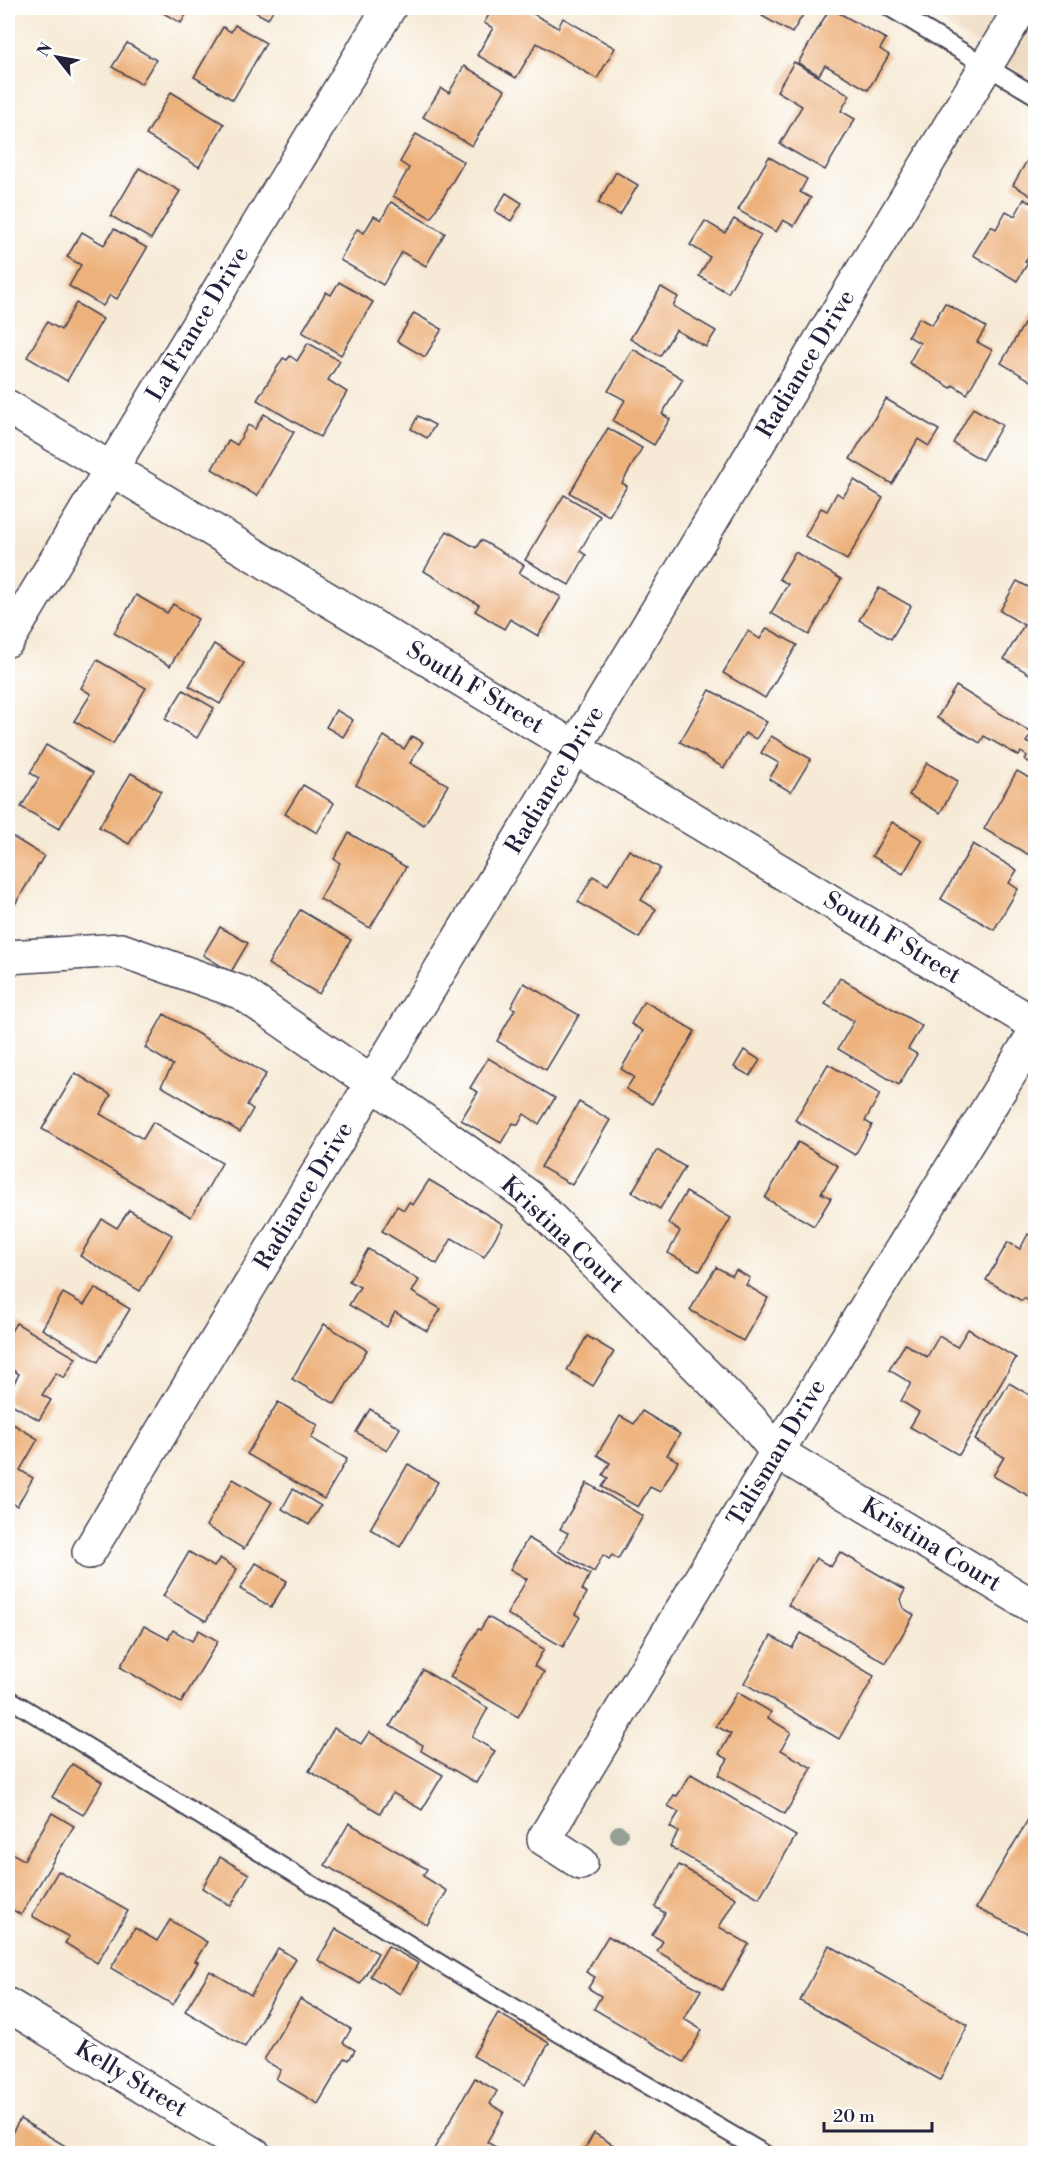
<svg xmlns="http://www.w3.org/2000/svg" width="1043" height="2161" viewBox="0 0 1043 2161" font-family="'Libre Bodoni',serif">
<rect width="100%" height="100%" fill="#fff"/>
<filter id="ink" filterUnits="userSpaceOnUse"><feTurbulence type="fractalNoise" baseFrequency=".0167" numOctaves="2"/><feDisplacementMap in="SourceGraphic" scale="12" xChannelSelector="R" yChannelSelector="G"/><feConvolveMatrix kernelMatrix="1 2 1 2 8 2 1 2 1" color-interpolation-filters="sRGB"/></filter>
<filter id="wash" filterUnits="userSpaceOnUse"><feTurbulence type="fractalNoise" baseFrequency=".008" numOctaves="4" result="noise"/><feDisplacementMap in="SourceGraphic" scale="24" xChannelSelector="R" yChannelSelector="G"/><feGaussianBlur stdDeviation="1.35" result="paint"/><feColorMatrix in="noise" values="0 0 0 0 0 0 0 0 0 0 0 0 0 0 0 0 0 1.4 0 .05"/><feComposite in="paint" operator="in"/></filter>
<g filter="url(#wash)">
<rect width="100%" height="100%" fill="#f6ead6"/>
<!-- built -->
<polygon fill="#ecd7ba" points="918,8 1035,8 1035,85 984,49"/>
<g id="blocks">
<!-- building -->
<g fill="#edb17c">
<polygon points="154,8 190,8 181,23"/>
<polygon points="248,8 274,8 268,19"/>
<polygon points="493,8 523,8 558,28 563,18 615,48 597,79 537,43 516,78 477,55 493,28 484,23"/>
<polygon points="767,8 807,8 792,33 762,16"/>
<polygon points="830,8 886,39 880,49 889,55 868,90 825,65 819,75 798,63"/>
<polygon points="235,25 266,43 233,100 194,77 223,27 231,32"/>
<polygon points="127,43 156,60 141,84 112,67"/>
<polygon points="794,62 850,95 841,111 855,119 825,170 780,144 802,106 777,91"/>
<polygon points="464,66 505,90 472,146 423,117 441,88 449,93"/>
<polygon points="171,92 224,124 199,167 146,135"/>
<polygon points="416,134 464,162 431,218 393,196 409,168 400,162"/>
<polygon points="769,157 807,179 800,192 811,198 794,226 783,220 776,232 738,210"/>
<polygon points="1028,159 1036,163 1036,199 1013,185"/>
<polygon points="139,168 180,191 151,239 111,216"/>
<polygon points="616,172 638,185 620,215 598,203"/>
<polygon points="506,193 522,203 511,221 495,211"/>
<polygon points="1024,199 1036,205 1036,243 1025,262 1028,263 1017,281 973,255 991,226 996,229 1006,211 1015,216"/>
<polygon points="391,202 445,233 426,266 402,252 383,285 340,260 357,229 364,233 374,216 381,220"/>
<polygon points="734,219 761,235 728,293 699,276 710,257 690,245 705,221 725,233"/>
<polygon points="114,229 147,248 117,299 110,295 103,306 69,286 81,265 67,257 82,232 104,245"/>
<polygon points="339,282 373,302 341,355 302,332 326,292 331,295"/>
<polygon points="661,287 678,297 673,306 716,331 706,347 676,330 660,356 630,339"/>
<polygon points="76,303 103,319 67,381 27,357 47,322 61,330"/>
<polygon points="945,303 986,327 977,342 992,350 967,394 953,385 951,388 909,363 920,343 908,336 919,318 932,325"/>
<polygon points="414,313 442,329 425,357 397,341"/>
<polygon points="1030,314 1036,317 1036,378 1033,382 1001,363"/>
<polygon points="308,343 340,361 328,380 347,392 320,437 257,400 283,358 287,360 290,356 297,361"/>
<polygon points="633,349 683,379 662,414 670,419 654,445 613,421 625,400 608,391"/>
<polygon points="886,399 939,430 929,446 918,439 892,484 850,459"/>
<polygon points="973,408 1002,425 982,460 953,443"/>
<polygon points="264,414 294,432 257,496 212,469 229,440 237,445 248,425 255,429"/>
<polygon points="418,416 435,425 427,438 411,429"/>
<polygon points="608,428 642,448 622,483 627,486 609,516 570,493"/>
<polygon points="854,480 883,498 847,560 805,536 821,508 827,511 837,493 843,497"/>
<polygon points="564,495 600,516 580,551 586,555 569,585 525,560"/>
<polygon points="447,531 476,548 481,540 524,565 519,573 561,597 538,636 510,619 504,629 475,611 479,605 424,571"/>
<polygon points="795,552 841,579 809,635 771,613 788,584 779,579"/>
<polygon points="1017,581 1036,591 1036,678 1004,659 1024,625 1000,611"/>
<polygon points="879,588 911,606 891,639 859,620"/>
<polygon points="136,595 167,613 173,604 198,619 170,666 114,633"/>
<polygon points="767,628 797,645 765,698 723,673 748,631 760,639"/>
<polygon points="214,644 244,663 220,704 189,686"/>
<polygon points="97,660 146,688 113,744 74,721 91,694 81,688"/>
<polygon points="956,686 1032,733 1026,742 1032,745 1036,739 1036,766 1025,760 1027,756 1021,752 1019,756 984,736 980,743 937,718"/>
<polygon points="183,690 214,708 197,738 165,719"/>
<polygon points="710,690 767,722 756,739 745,733 724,768 680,742"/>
<polygon points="336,710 353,720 343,737 326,727"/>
<polygon points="384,736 404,749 412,736 423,742 410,763 448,785 424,825 356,785"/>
<polygon points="771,736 811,759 791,792 769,779 779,763 761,753"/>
<polygon points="46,745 93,773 59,829 21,807 39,778 30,773"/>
<polygon points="927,763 958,781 940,813 909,795"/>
<polygon points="1017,771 1036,782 1036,859 984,829"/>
<polygon points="131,773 161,791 129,844 99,827"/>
<polygon points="303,785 334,803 317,833 285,814"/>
<polygon points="892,822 923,840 903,874 872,856"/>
<polygon points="349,833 406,867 370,928 320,899 340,863 334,859"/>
<polygon points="8,834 44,856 11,911 8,909"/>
<polygon points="973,844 1017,870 1009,883 1018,889 994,930 941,899"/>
<polygon points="629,850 660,868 641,900 656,909 639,938 578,902 593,876 608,885"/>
<polygon points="300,910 351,940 319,994 268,964"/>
<polygon points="220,927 248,943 231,972 203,955"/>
<polygon points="840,978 922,1026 908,1049 917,1054 899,1085 838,1049 854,1021 825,1004"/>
<polygon points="524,983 579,1015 546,1070 497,1041 515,1009 511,1007"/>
<polygon points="644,1001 695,1031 652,1104 626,1089 634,1077 621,1069 643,1031 631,1024"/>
<polygon points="164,1014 266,1074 247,1105 253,1109 240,1132 161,1086 173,1065 145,1048"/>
<polygon points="744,1050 760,1060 750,1076 734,1067"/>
<polygon points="488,1058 555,1098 539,1124 524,1114 518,1125 513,1123 501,1143 461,1120 478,1092 470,1088"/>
<polygon points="828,1064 880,1094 865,1121 872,1125 855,1155 795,1120"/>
<polygon points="75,1073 111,1095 100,1114 143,1139 153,1122 222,1163 191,1217 42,1129"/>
<polygon points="579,1102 610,1120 572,1185 541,1167"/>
<polygon points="798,1142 838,1166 821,1193 831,1198 814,1226 765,1198"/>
<polygon points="657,1150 685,1167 660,1209 632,1192"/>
<polygon points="429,1180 503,1224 484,1257 452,1238 437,1264 382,1231 397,1206 404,1210 409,1202 413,1205"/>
<polygon points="686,1192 731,1218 700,1271 668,1253 680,1231 668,1223"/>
<polygon points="129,1210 172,1235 140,1291 80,1256 102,1219 117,1228"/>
<polygon points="1028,1234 1036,1238 1036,1305 1024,1298 1022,1301 986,1280 1008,1242 1020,1249"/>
<polygon points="368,1249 419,1280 412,1292 441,1309 427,1331 395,1312 387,1327 349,1305 360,1287 349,1281"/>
<polygon points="716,1267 732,1276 736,1270 750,1278 746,1285 768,1298 743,1341 690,1310"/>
<polygon points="95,1288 130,1309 98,1362 42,1329 63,1293 84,1305"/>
<polygon points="16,1323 76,1358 64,1378 56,1373 42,1395 51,1400 39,1420 8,1402 8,1394 19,1374 8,1367 8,1336"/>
<polygon points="324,1324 367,1350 335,1404 292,1379"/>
<polygon points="968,1329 1016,1358 959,1455 910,1427 919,1412 901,1401 911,1383 889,1370 905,1344 927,1357 939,1336 957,1347"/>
<polygon points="587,1336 614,1352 593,1386 567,1370"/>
<polygon points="1009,1383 1036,1399 1036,1500 993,1476 1004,1457 975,1440"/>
<polygon points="278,1402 318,1425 311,1438 347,1459 324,1499 247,1454"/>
<polygon points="370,1409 400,1428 387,1451 356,1432"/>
<polygon points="642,1411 680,1434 667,1455 678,1461 660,1492 650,1487 638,1507 602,1487 608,1478 603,1475 610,1463 597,1455 620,1416 634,1424"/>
<polygon points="8,1421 38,1439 20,1470 33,1478 17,1506 8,1501"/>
<polygon points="408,1464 438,1482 400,1547 370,1529"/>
<polygon points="233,1479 272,1502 244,1549 206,1526"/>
<polygon points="587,1483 643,1516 618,1559 612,1555 609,1559 603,1555 594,1572 558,1551 568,1533 560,1529"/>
<polygon points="293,1489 321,1506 309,1525 282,1509"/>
<polygon points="528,1538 590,1574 582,1590 587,1593 575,1614 580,1617 563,1647 507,1614 527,1579 510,1569"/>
<polygon points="189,1552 214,1567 220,1558 237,1569 206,1621 163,1596"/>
<polygon points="840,1552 905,1590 900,1599 903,1608 914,1615 886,1663 788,1605 816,1558 831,1567"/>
<polygon points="256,1563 287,1581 271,1607 240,1589"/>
<polygon points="488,1617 544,1649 534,1666 544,1672 518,1717 450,1677 478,1629 480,1630"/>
<polygon points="144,1626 168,1639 173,1630 192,1641 199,1630 218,1641 181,1703 120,1667"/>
<polygon points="801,1633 874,1676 839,1739 744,1683 771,1636 792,1648"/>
<polygon points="423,1670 488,1708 472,1737 495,1751 476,1783 421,1751 423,1745 390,1726"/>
<polygon points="737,1692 771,1712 768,1718 791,1732 781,1750 812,1768 785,1814 718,1775 728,1759 719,1754 731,1734 716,1726"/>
<polygon points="334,1728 361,1744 369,1732 443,1775 422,1810 393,1793 380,1813 309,1771"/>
<polygon points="72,1764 102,1782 83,1815 52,1797"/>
<polygon points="691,1774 796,1836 759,1898 670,1847 678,1832 670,1827 679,1812 668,1806 674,1795 677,1796"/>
<polygon points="1036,1806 1036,1937 976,1908"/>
<polygon points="52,1813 74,1826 21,1915 8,1907 8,1851 24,1860"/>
<polygon points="349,1823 427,1869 423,1876 447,1891 427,1925 325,1865"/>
<polygon points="220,1857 249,1874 231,1906 202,1888"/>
<polygon points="679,1865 736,1898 719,1927 749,1944 722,1990 657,1951 663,1941 652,1935 665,1913 655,1907"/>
<polygon points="58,1871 128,1911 97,1963 65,1943 69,1937 32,1916"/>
<polygon points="170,1920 207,1942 195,1961 198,1962 173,2005 111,1968 135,1928 157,1941"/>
<polygon points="336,1929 378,1953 360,1984 318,1960"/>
<polygon points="608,1936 701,1990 684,2019 702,2030 684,2062 594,2009 601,1996 588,1988 595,1977 586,1972"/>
<polygon points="829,1945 968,2025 940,2080 800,2001"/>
<polygon points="388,1946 418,1963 400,1994 370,1976"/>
<polygon points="278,1948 296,1959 245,2047 185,2011 210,1971 251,1995"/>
<polygon points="300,1999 351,2029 343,2043 355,2050 349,2060 345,2058 318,2104 276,2079 281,2070 264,2060"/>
<polygon points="498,2013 549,2043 525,2085 473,2056"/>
<polygon points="475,2078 497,2091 490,2104 504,2112 487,2142 507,2154 431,2154"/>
<polygon points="20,2119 79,2154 8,2154 8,2140"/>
<polygon points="594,2133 615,2146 610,2154 582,2154"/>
</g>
</g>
</g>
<g filter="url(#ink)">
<use href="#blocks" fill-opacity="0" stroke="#424052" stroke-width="1.5"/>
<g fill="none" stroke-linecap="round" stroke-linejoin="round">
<defs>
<g id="lane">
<polyline points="890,8 1036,96"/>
<polyline points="8,1698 466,1979 765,2154"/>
</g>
<g id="street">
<polyline points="8,407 1036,1025"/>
<polyline points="8,640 389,8"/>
<polyline points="8,957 121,950 242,993 372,1083 528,1196 750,1419 777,1452 1036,1608"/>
<polyline points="89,1552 1021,8"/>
<polyline points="581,1863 544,1839 777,1452 1036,1031"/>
<polyline points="8,2005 254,2154"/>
</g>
</defs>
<!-- lane casing -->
<use href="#lane" stroke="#424052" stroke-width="20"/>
<!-- street casing -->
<use href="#street" stroke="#424052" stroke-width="36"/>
<!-- lane -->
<use href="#lane" stroke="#fff" stroke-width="16"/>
<!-- street -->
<use href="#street" stroke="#fff" stroke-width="33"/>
</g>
<!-- trees -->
<circle fill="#94a095" cx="619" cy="1834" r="9"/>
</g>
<g text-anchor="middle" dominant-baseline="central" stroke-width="5" stroke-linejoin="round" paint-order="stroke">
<!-- street labels -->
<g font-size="24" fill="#22223b" stroke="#fff">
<text transform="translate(198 324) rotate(-59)">La France Drive</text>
<text transform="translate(806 364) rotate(-59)">Radiance Drive</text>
<text transform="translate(475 688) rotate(31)">South F Street</text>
<text transform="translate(555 780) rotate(-59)">Radiance Drive</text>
<text transform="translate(892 938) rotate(31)">South F Street</text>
<text transform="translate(304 1196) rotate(-59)">Radiance Drive</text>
<text transform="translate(562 1235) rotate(43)">Kristina Court</text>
<text transform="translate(777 1453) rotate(-59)">Talisman Drive</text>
<text transform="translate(931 1545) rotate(31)">Kristina Court</text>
<text transform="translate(131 2079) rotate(31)">Kelly Street</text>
</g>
</g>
<!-- margin -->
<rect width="1043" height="2161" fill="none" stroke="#fff" stroke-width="30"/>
<!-- north arrow -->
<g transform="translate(57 57) rotate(301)" stroke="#ffffff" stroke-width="4.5" paint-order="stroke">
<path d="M0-4.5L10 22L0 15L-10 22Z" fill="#22223b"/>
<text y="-9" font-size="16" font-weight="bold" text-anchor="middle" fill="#22223b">N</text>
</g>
<!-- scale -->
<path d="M824 2122v9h108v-9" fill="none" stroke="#22223b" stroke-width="3"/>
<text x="833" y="2122" font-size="18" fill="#22223b" stroke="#ffffff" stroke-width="4.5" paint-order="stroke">20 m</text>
</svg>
